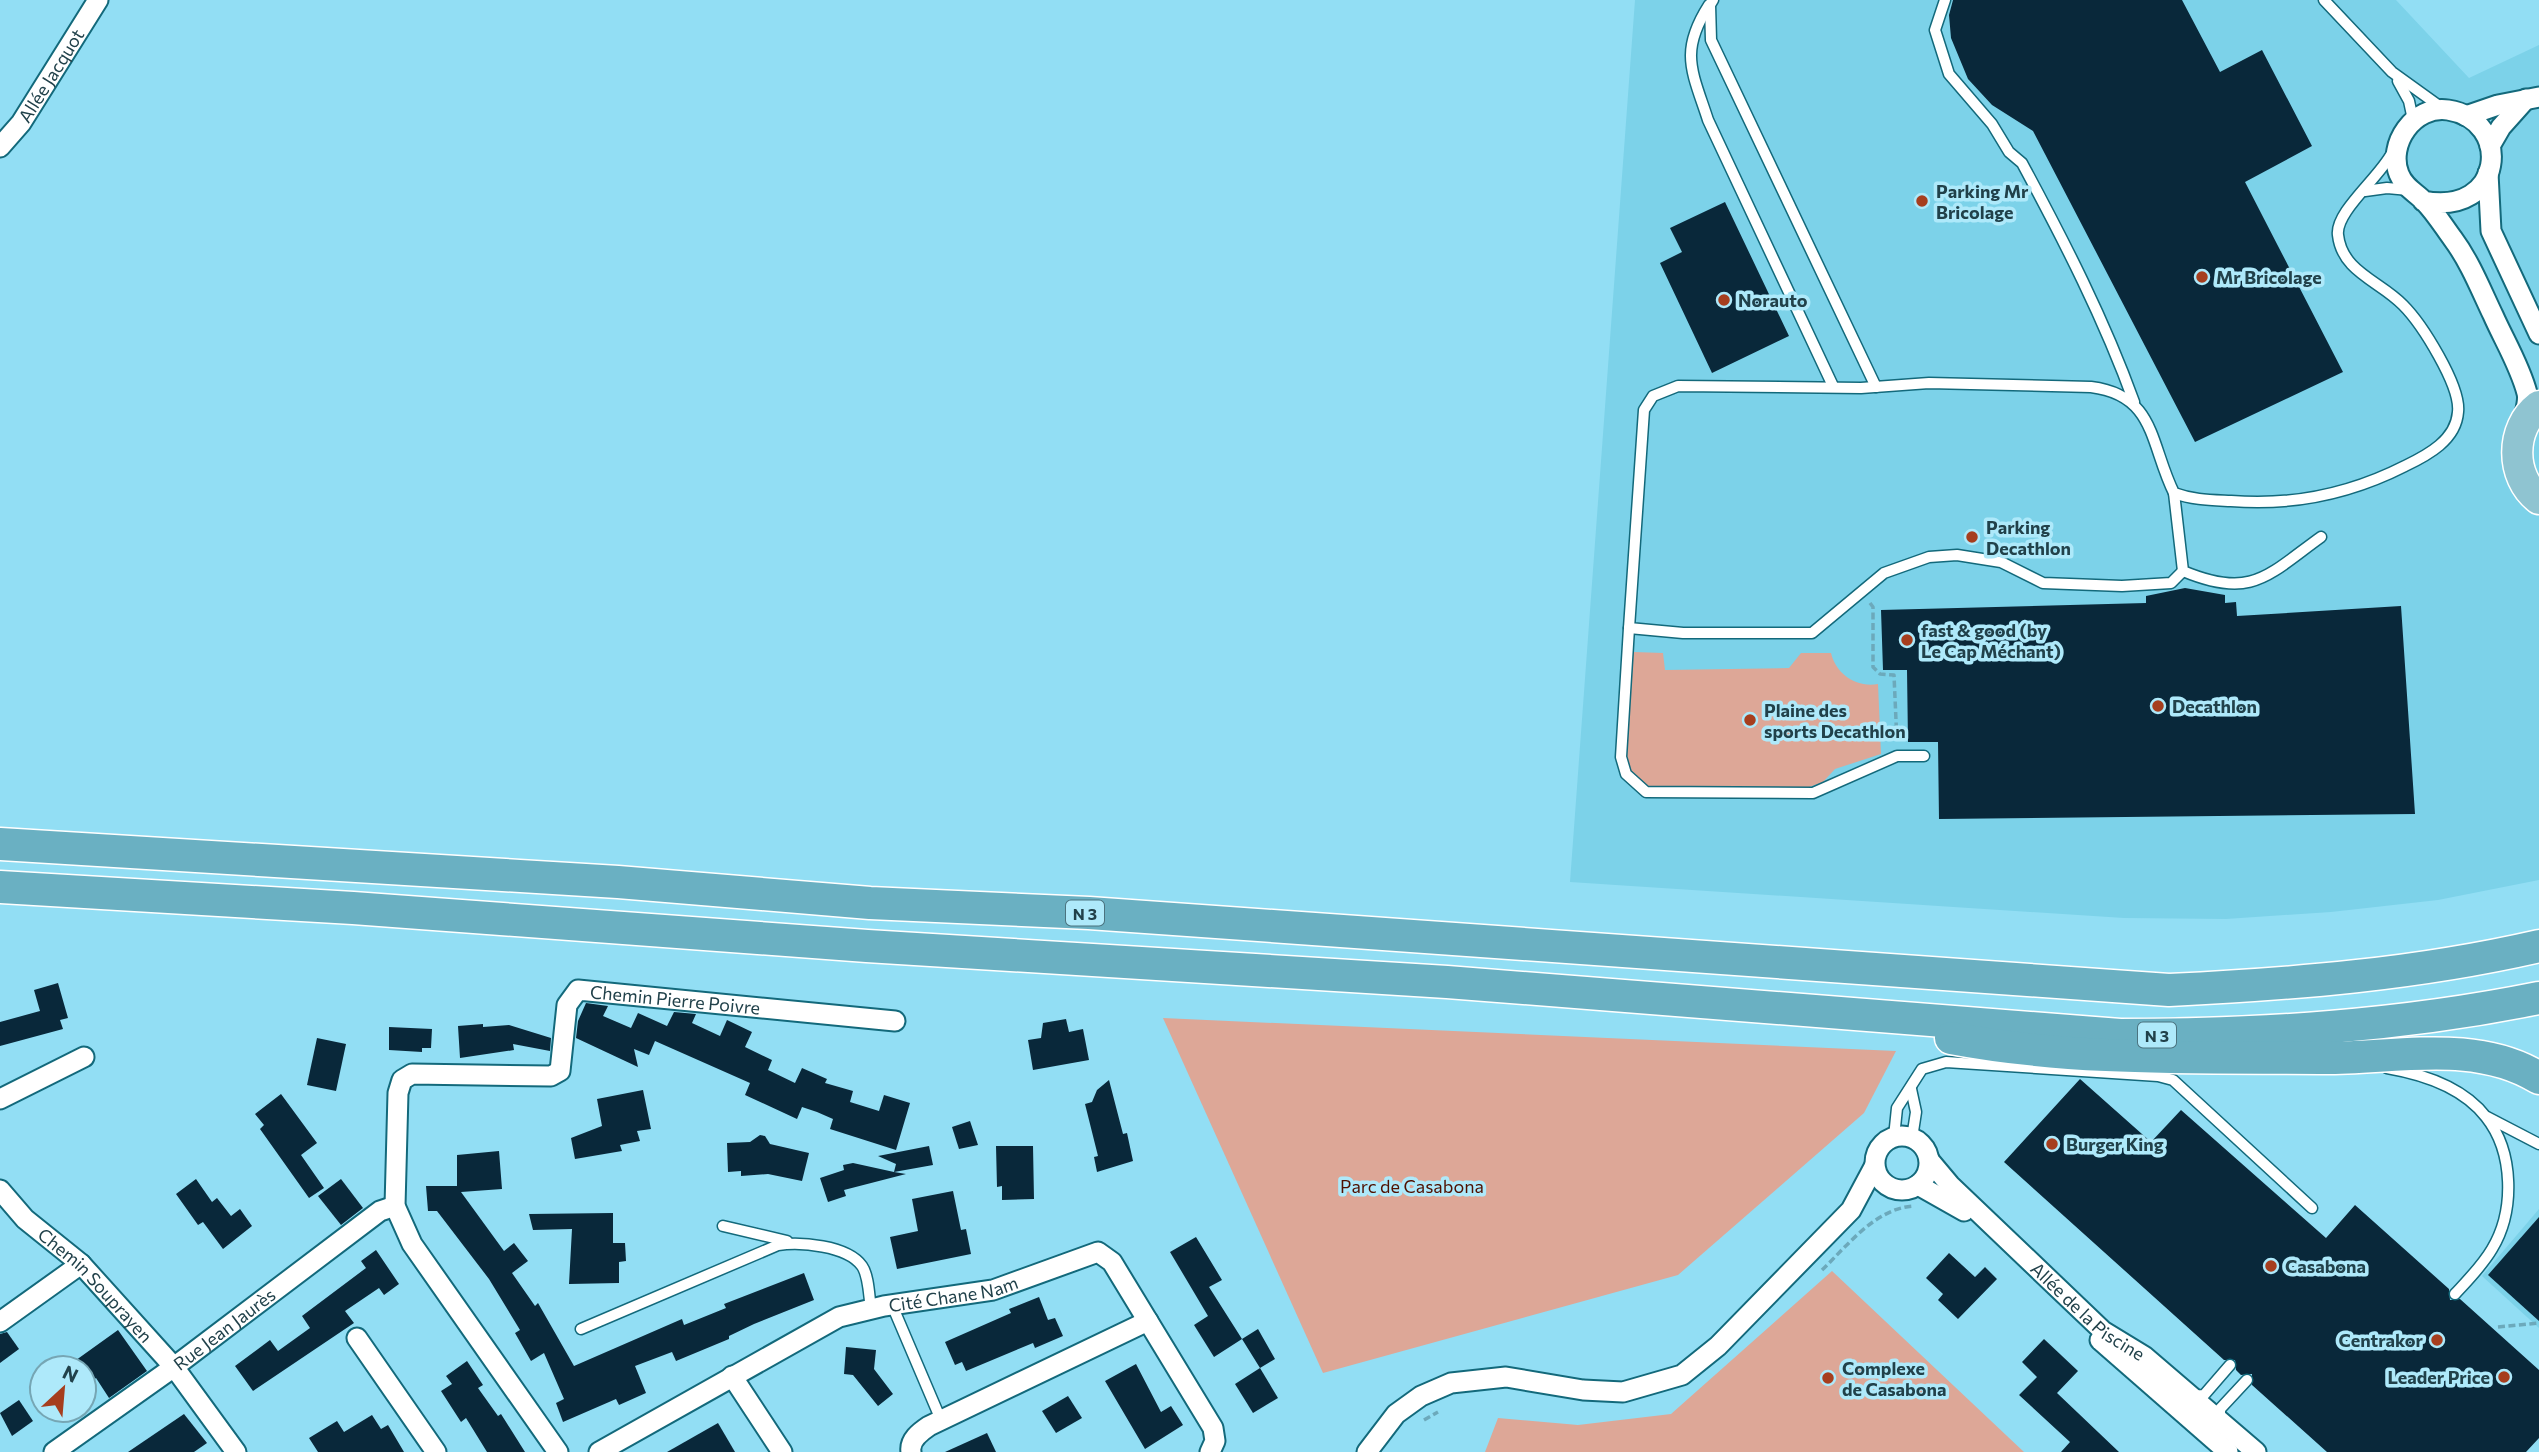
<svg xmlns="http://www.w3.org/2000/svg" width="2539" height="1452" viewBox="0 0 2539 1452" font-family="Commissioner,sans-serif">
<rect width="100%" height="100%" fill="#92def4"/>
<!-- built -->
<g fill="#7cd2e9">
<polygon points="1635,0 2396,0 2469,78 2539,45 2539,880 2438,900 2331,912 2226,919 2124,918 1570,882"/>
<polygon points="2539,1209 2539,1328 2482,1276"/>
</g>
<!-- green -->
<g fill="#dda797">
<path d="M1634,652L1663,653L1665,670L1789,668L1801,653H1831C1836,674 1856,688 1878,684L1881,754L1835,769L1823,782L1801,790L1632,788L1626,780L1623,662Z"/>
<polygon points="1163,1018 1896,1051 1864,1113 1678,1275 1323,1373"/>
<polygon points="1832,1271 2024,1452 1485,1452 1498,1418 1578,1425 1671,1414"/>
</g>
<!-- building -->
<g fill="#09283a">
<polygon points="1953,0 2182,0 2220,72 2262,50 2312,146 2245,182 2343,372 2195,442 2033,131 1992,105 1968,79 1951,38 1949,15"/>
<polygon points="1725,202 1789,336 1712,373 1660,263 1682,252 1670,228"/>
<polygon points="2185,588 2225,595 2225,603 2236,602 2237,616 2401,606 2415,814 1939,819 1938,742 1908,742 1907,670 1883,670 1881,610 2146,603 2146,596"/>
<polygon points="58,983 68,1018 60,1020 63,1029 0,1046 0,1022 40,1011 34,990"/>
<polygon points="586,1003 608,1006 603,1016 631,1028 638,1013 667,1026 674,1012 696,1014 692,1023 720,1036 727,1020 752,1032 745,1047 772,1060 768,1070 795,1083 802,1068 827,1079 825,1083 853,1091 850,1102 879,1111 884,1095 910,1103 896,1150 830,1129 833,1119 817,1112 802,1107 797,1119 745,1095 750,1083 655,1041 649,1055 634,1049 638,1067 576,1038 578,1021"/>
<polygon points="1066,1019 1069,1032 1083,1029 1089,1060 1033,1070 1028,1040 1041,1038 1043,1023"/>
<polygon points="483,1024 483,1027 509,1025 551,1038 550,1051 513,1044 514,1050 460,1058 458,1026"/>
<polygon points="389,1027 432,1029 431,1048 422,1048 422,1052 389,1050"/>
<polygon points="317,1038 346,1044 336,1091 307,1085"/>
<polygon points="2080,1079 2151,1142 2181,1110 2326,1238 2355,1205 2449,1289 2450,1300 2460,1299 2539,1370 2539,1438 2526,1452 2327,1452 2252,1385 2252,1374 2241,1375 2236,1370 2235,1360 2224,1360 2004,1162"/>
<polygon points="1109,1080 1123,1134 1127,1133 1133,1161 1097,1172 1094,1157 1098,1156 1085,1104 1092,1102 1097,1090"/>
<polygon points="643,1090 651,1129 637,1131 640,1141 620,1145 622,1151 575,1159 571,1138 602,1126 597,1099"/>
<polygon points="281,1094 317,1143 301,1155 324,1188 309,1198 260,1129 264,1125 255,1114"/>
<polygon points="970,1121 978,1145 959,1149 952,1127"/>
<polygon points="760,1135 765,1136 770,1144 809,1153 802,1181 768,1174 741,1176 741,1171 728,1172 727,1143 750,1142"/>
<polygon points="929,1146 933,1165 894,1172 906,1174 844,1190 846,1196 828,1202 820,1178 844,1170 843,1165 853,1163 894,1172 896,1164 878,1156"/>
<polygon points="996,1146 1033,1146 1034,1199 1002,1200 1002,1186 997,1187"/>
<polygon points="499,1151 502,1189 461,1192 504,1251 514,1243 528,1261 512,1273 535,1306 538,1303 574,1366 682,1319 684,1325 726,1308 724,1304 804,1273 814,1300 754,1324 729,1336 729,1339 676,1361 672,1352 635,1366 646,1393 619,1405 616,1399 563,1422 556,1403 564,1399 544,1353 531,1361 515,1333 520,1330 489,1279 437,1211 428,1211 426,1186 457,1186 457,1155"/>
<polygon points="196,1179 212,1202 217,1198 231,1216 240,1209 252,1226 223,1249 203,1222 198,1225 176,1194"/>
<polygon points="341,1179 363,1208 341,1225 318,1196"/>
<polygon points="953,1191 961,1230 966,1229 971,1254 897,1269 890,1237 918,1231 912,1199"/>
<polygon points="613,1213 613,1243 625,1243 626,1261 619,1262 619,1283 569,1284 572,1229 533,1230 529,1214"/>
<polygon points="2539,1217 2539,1321 2488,1275"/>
<polygon points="1196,1237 1222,1280 1209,1287 1242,1339 1258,1329 1275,1359 1260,1368 1242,1339 1214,1357 1194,1325 1208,1316 1170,1252"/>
<polygon points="376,1250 399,1284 384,1295 379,1288 345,1311 354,1323 253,1391 235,1366 270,1340 278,1351 310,1328 302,1316 366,1268 361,1261"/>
<polygon points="1949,1253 1975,1277 1985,1267 1997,1279 1958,1319 1938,1300 1943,1294 1926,1278"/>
<polygon points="1039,1297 1048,1320 1055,1318 1063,1336 1035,1348 1033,1343 966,1371 962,1362 955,1365 945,1342 1011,1313 1009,1309"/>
<polygon points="118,1330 147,1371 109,1398 96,1378 84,1386 84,1368 65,1368"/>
<polygon points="7,1332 19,1349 0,1363 0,1334"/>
<polygon points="2044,1339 2078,1371 2057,1393 2119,1452 2061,1452 2070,1442 2019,1395 2037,1377 2022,1362"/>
<polygon points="846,1347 876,1350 874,1369 893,1394 878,1406 853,1375 844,1374"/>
<polygon points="467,1361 483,1385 478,1388 498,1416 501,1414 525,1452 487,1452 466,1418 461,1422 441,1391 452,1384 446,1376"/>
<polygon points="1136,1364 1161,1412 1171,1406 1183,1425 1145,1449 1105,1381"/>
<polygon points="1260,1368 1278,1398 1253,1413 1235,1384"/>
<polygon points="1068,1396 1082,1418 1056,1433 1042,1411"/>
<polygon points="19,1400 33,1421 12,1436 0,1413"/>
<polygon points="184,1414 207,1443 194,1452 128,1452"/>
<polygon points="372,1415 381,1429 388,1425 404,1452 318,1452 309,1438 337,1421 344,1432"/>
<polygon points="718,1423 735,1452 667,1452"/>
<polygon points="987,1433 996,1452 945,1452"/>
</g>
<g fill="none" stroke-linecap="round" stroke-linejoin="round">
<defs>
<g id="service">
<polyline points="1713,0 1710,5 1711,40 1876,387"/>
<path d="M1945,0L1935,30L1949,74L1992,124L2009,152L2022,163C2064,241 2104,319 2134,402"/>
<polyline points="2324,0 2392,72 2442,108"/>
<path d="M1709,5C1679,52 1692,71 1708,120L1833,386"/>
<polyline points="2398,81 2409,101 2413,120"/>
<polyline points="2365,191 2387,188 2409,190"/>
<path d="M2174,493L2183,571C2252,600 2268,575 2321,537"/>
<path d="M2183,571L2171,583L2122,586L2043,583L2001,562L1957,555L1929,557L1884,573L1812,633H1683L1629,628L1644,410L1653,396L1678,386L1861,388L1929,383L2091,387C2156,395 2150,445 2174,493C2193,500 2211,500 2231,501C2293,506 2350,494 2405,466C2428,455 2456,440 2458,412C2461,386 2422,324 2403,305C2380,281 2342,272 2338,235C2335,212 2379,178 2392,153"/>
<polyline points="1629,628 1621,757 1626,774 1646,792 1813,793 1897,756 1924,756"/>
<path d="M2387,1068C2422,1074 2463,1087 2486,1117C2514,1152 2515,1211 2492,1249C2482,1266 2468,1280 2455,1294"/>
<polyline points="1911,1089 1916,1112 1912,1138"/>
<polyline points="2487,1117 2539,1144"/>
<polyline points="1894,1137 1897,1108 1922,1069 1946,1062 2158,1076 2173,1080 2312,1208"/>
<polyline points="723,1226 787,1241"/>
<polyline points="892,1305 941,1420"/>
<path d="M581,1329L778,1245C800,1242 847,1245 862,1266C869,1276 869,1297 871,1309"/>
<polyline points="2192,1396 2204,1395 2230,1365"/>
<polyline points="2220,1422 2220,1409 2247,1380"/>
</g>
<g id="minor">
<polyline points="2466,116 2498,105 2539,97"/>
<polyline points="2490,146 2501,127 2526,99"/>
<path id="s1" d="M0,147L21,123L98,0"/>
<polyline points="2488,173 2491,231 2539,334"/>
<path d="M2423,201C2505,217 2513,120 2448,110C2414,105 2387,144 2399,174C2404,187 2415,192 2424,201C2435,212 2444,227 2453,239C2470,262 2481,290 2493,315C2504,340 2520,366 2527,393C2529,401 2525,411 2524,420"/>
<polyline points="0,1099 84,1057"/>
<circle cx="1902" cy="1163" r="27"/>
<path id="s2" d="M1929,1160L1950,1185L2103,1331L2144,1356L2256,1452"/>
<polyline points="1918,1185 1964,1211"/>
<path id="s3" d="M0,1190L25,1219L81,1264L174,1367L236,1452"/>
<polyline points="0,1322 81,1264"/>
<polyline points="357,1338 436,1452"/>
<polyline points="2100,1340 2228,1452"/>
<polyline points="732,1376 782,1452"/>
<path id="s4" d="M54,1452L174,1367L380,1211L395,1206"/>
<path id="s5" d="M558,1452L412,1244L395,1206L398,1093L402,1080L412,1074L551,1076L560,1071L567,1005L578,990L895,1021"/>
<path id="s6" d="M599,1452L839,1317L884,1306L993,1290L1098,1252L1112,1262L1213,1428L1215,1441L1210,1452"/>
<path d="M911,1452C909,1440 920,1432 929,1426L1148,1321"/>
<polyline points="1367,1452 1396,1414 1421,1396 1451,1383 1506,1377 1583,1390 1623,1392 1682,1375 1718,1346 1851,1210 1874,1167"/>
</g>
<path id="primary" d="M2539,406C2510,428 2510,477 2539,499"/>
<g id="trunk">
<path d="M0,844L618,882L870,903L1089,913L2169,990C2294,984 2417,974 2539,946"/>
<path d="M0,887L353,908L867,946L1447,982L2120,1035C2262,1035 2400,1026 2539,998"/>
<path d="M1951,1038C2073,1061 2197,1057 2321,1058C2392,1059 2475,1038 2539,1078"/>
</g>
</defs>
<!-- service casing -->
<use href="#service" stroke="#13697b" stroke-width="13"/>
<!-- minor casing -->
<use href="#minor" stroke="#13697b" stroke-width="23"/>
<!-- primary casing -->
<use href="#primary" stroke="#fff" stroke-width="33"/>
<!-- trunk casing -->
<use href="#trunk" stroke="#fff" stroke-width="35"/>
<!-- path -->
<g stroke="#6ca9bb" stroke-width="3.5" stroke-dasharray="7 3.5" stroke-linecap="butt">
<polyline points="1870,603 1873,607 1873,667 1880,674 1894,675 1897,743"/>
<path d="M1822,1270C1848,1245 1876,1208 1914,1206"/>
<polyline points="2498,1327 2539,1323"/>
<polyline points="1424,1420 1438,1412"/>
</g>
<!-- service -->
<use href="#service" stroke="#fff" stroke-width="10"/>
<!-- minor -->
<use href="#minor" stroke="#fff" stroke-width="19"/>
<!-- primary -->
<use href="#primary" stroke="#8fc4d1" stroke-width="30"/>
<!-- trunk -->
<use href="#trunk" stroke="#6ab0c2" stroke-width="32"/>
</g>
<!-- markers -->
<g fill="#a63e1e" stroke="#aee9fa" stroke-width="2.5">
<circle cx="1922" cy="201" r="7"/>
<circle cx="2202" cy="277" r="7"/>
<circle cx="1724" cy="300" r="7"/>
<circle cx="1972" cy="537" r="7"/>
<circle cx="1907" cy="640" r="7"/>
<circle cx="2158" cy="706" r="7"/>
<circle cx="1750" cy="720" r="7"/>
<circle cx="2052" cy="1144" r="7"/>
<circle cx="2271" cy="1266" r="7"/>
<circle cx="2437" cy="1340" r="7"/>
<circle cx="2504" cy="1377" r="7"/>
<circle cx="1828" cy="1378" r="7"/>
</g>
<g text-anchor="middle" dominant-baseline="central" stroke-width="7" stroke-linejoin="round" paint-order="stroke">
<!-- shield labels -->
<g fill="#aee9fa" stroke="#4b737f" stroke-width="2">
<rect x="1066" y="900.5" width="38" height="25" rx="5"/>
<rect x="2138" y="1022.5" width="38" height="25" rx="5"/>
</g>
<g font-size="16" font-weight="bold" fill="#21414a">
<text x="1085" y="913">N 3</text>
<text x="2157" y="1035">N 3</text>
</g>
<!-- street labels -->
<g font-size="18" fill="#21414a" stroke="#aee9fa">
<text stroke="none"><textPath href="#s1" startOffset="88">Allée Jacquot</textPath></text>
<text stroke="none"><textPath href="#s5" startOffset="766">Chemin Pierre Poivre</textPath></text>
<text stroke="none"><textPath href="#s3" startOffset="135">Chemin Souprayen</textPath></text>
<text stroke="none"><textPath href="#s6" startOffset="392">Cité Chane Nam</textPath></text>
<text stroke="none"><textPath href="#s2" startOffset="220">Allée de la Piscine</textPath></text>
<text stroke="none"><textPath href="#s4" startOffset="210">Rue Jean Jaurès</textPath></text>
</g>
<!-- poi labels -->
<g font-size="18" font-weight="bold" fill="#21414a" stroke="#aee9fa" text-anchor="start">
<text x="1936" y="191">Parking Mr<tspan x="1936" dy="21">Bricolage</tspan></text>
<text x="2216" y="277">Mr Bricolage</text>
<text x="1738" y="300">Norauto</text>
<text x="1986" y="527">Parking<tspan x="1986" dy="21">Decathlon</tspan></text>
<text x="1921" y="630">fast &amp; good (by<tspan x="1921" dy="21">Le Cap Méchant)</tspan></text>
<text x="2172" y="706">Decathlon</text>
<text x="1764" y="710">Plaine des<tspan x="1764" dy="21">sports Decathlon</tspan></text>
<text x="2066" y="1144">Burger King</text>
<text x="2285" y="1266">Casabona</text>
<text x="2423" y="1340" text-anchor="end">Centrakor</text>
<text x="1842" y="1368">Complexe<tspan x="1842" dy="21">de Casabona</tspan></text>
<text x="2490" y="1377" text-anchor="end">Leader Price</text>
</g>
<!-- park labels -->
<g font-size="18" fill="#4f1000" stroke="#aee9fa">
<text x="1412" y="1186">Parc de Casabona</text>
</g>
</g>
<!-- north arrow -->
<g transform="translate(63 1389) rotate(26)"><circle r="33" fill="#aee9fa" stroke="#76a6b4" stroke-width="2"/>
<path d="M0-5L12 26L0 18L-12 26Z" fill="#a63e1e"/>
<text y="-10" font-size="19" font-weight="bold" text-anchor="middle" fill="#21414a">N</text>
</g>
</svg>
